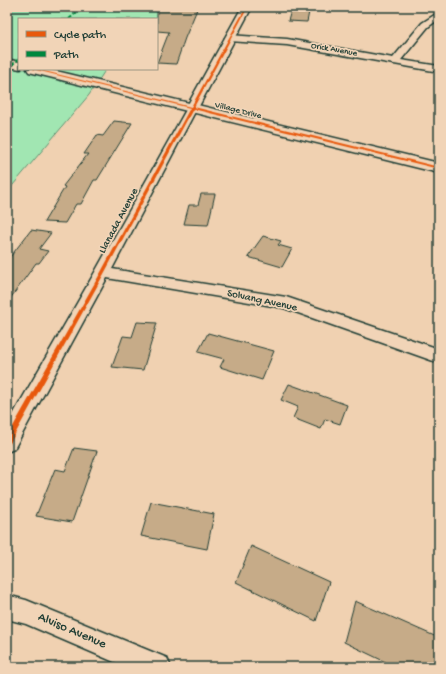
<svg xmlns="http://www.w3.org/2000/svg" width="446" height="674" viewBox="0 0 446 674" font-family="'Gochi Hand',sans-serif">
<rect width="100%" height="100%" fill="#f0d1b1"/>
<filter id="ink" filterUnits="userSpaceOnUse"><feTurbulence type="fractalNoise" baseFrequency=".025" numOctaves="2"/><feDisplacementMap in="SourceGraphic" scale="8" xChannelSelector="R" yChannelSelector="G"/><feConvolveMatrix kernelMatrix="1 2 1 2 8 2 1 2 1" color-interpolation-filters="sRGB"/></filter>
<g filter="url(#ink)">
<!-- green -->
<polygon fill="#a1e6b2" stroke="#609273" points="7,7 169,7 157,19 19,19 19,69 106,69 89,95 7,192"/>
<!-- building -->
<g fill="#c6ab88" stroke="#1f3d34">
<polygon points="157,7 198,7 185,38 176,64 157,63 169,32 157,31"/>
<polygon points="292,7 310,7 307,22 288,21"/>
<polygon points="114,121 132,123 97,180 94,180 81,204 76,204 65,223 44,222 65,187 63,186 88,154 84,154 97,135 103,136"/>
<polygon points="201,194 215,194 208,225 184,224 189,205 198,205"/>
<polygon points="31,230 51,233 39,249 48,251 39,263 36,263 7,303 7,261"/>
<polygon points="263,236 281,241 278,245 292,249 282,267 248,257"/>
<polygon points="137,322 157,323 143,370 112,367 123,336 132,337"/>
<polygon points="208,333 274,351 262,380 220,367 224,359 198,352"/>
<polygon points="289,384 347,405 340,424 325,419 321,429 293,418 298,407 281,400"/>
<polygon points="74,448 97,451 72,522 36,516 55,469 65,471"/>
<polygon points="151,502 214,514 207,549 141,536"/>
<polygon points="251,546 329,582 316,621 236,582"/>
<polygon points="355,601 439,638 439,667 396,667 344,642"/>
</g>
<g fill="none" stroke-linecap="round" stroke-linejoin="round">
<defs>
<g id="minor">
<polygon points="436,14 439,14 439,19 428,27 401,60 439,66 439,72 287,45 229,41 225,38 229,35 287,39 393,58 422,23"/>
<polygon points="192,105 197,108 112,269 286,297 439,349 439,363 284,308 107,278 14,449 7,452 7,425 95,272 187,108"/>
<polygon points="7,595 26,600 167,658 171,667 126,667 26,624 7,619"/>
</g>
<polygon id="tertiary" points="242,7 252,7 198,108 197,111 187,111 186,108"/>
<g id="secondary">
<polygon points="7,59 19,62 19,69 21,69 7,67"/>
<polygon points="27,69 48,69 439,163 439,173 29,72"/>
</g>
</defs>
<!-- minor casing -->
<use href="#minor" stroke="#1f3d34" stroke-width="3"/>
<!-- tertiary casing -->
<use href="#tertiary" stroke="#1f3d34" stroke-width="3"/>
<!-- secondary casing -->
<use href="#secondary" stroke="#1f3d34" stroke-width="3"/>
<!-- minor -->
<use href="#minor" fill="#f1d4b7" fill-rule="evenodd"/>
<!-- tertiary -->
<use href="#tertiary" fill="#f1d4b7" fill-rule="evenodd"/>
<!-- secondary -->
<use href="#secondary" fill="#f1d4b7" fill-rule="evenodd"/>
<!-- quiet -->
<g stroke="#00873e" stroke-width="2" stroke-dasharray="4 2" stroke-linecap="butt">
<polyline points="69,19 83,7"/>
<polyline points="7,69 19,59"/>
</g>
<defs>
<polygon id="cycleway" points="246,7 248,7 194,107 439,167 439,169 193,109 105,272 9,445 7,446 7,437 101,272 190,108 32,69 36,69 191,107"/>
</defs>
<!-- cycleway casing -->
<use href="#cycleway" stroke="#f1d4b7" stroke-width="3"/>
<!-- cycleway -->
<use href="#cycleway" fill="#e8590c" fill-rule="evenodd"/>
</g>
</g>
<g text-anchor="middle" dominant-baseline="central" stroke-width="3.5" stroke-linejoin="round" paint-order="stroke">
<!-- far-street labels -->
<g font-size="9" fill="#1f3d34" stroke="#f1d4b7">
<text transform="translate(334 50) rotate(10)">Orick Avenue</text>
<text transform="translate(238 111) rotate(14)">Village Drive</text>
</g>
<!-- street labels -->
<g font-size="11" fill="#1f3d34" stroke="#f1d4b7">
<text transform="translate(119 221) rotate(-62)">Llanada Avenue</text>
<text transform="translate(262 301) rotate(12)">Solvang Avenue</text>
</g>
<!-- near-street labels -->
<g font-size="13" fill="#1f3d34" stroke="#f1d4b7">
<text transform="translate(72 631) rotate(23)">Alviso Avenue</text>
</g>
</g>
<!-- margin -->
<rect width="446" height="674" fill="none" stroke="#f1d4b7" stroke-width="24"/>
<rect x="12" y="12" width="422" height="650" fill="none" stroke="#1f3d34" stroke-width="1.5" filter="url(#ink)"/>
<!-- legend -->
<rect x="18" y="18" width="140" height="52" fill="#f1d4b7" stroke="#9d9883"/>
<rect x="26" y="31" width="20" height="6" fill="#e8590c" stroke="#9d9883"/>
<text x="54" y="38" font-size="12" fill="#1f3d34">Cycle path</text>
<rect x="26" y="51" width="20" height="6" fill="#00873e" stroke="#9d9883"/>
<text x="54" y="58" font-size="12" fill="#1f3d34">Path</text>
</svg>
